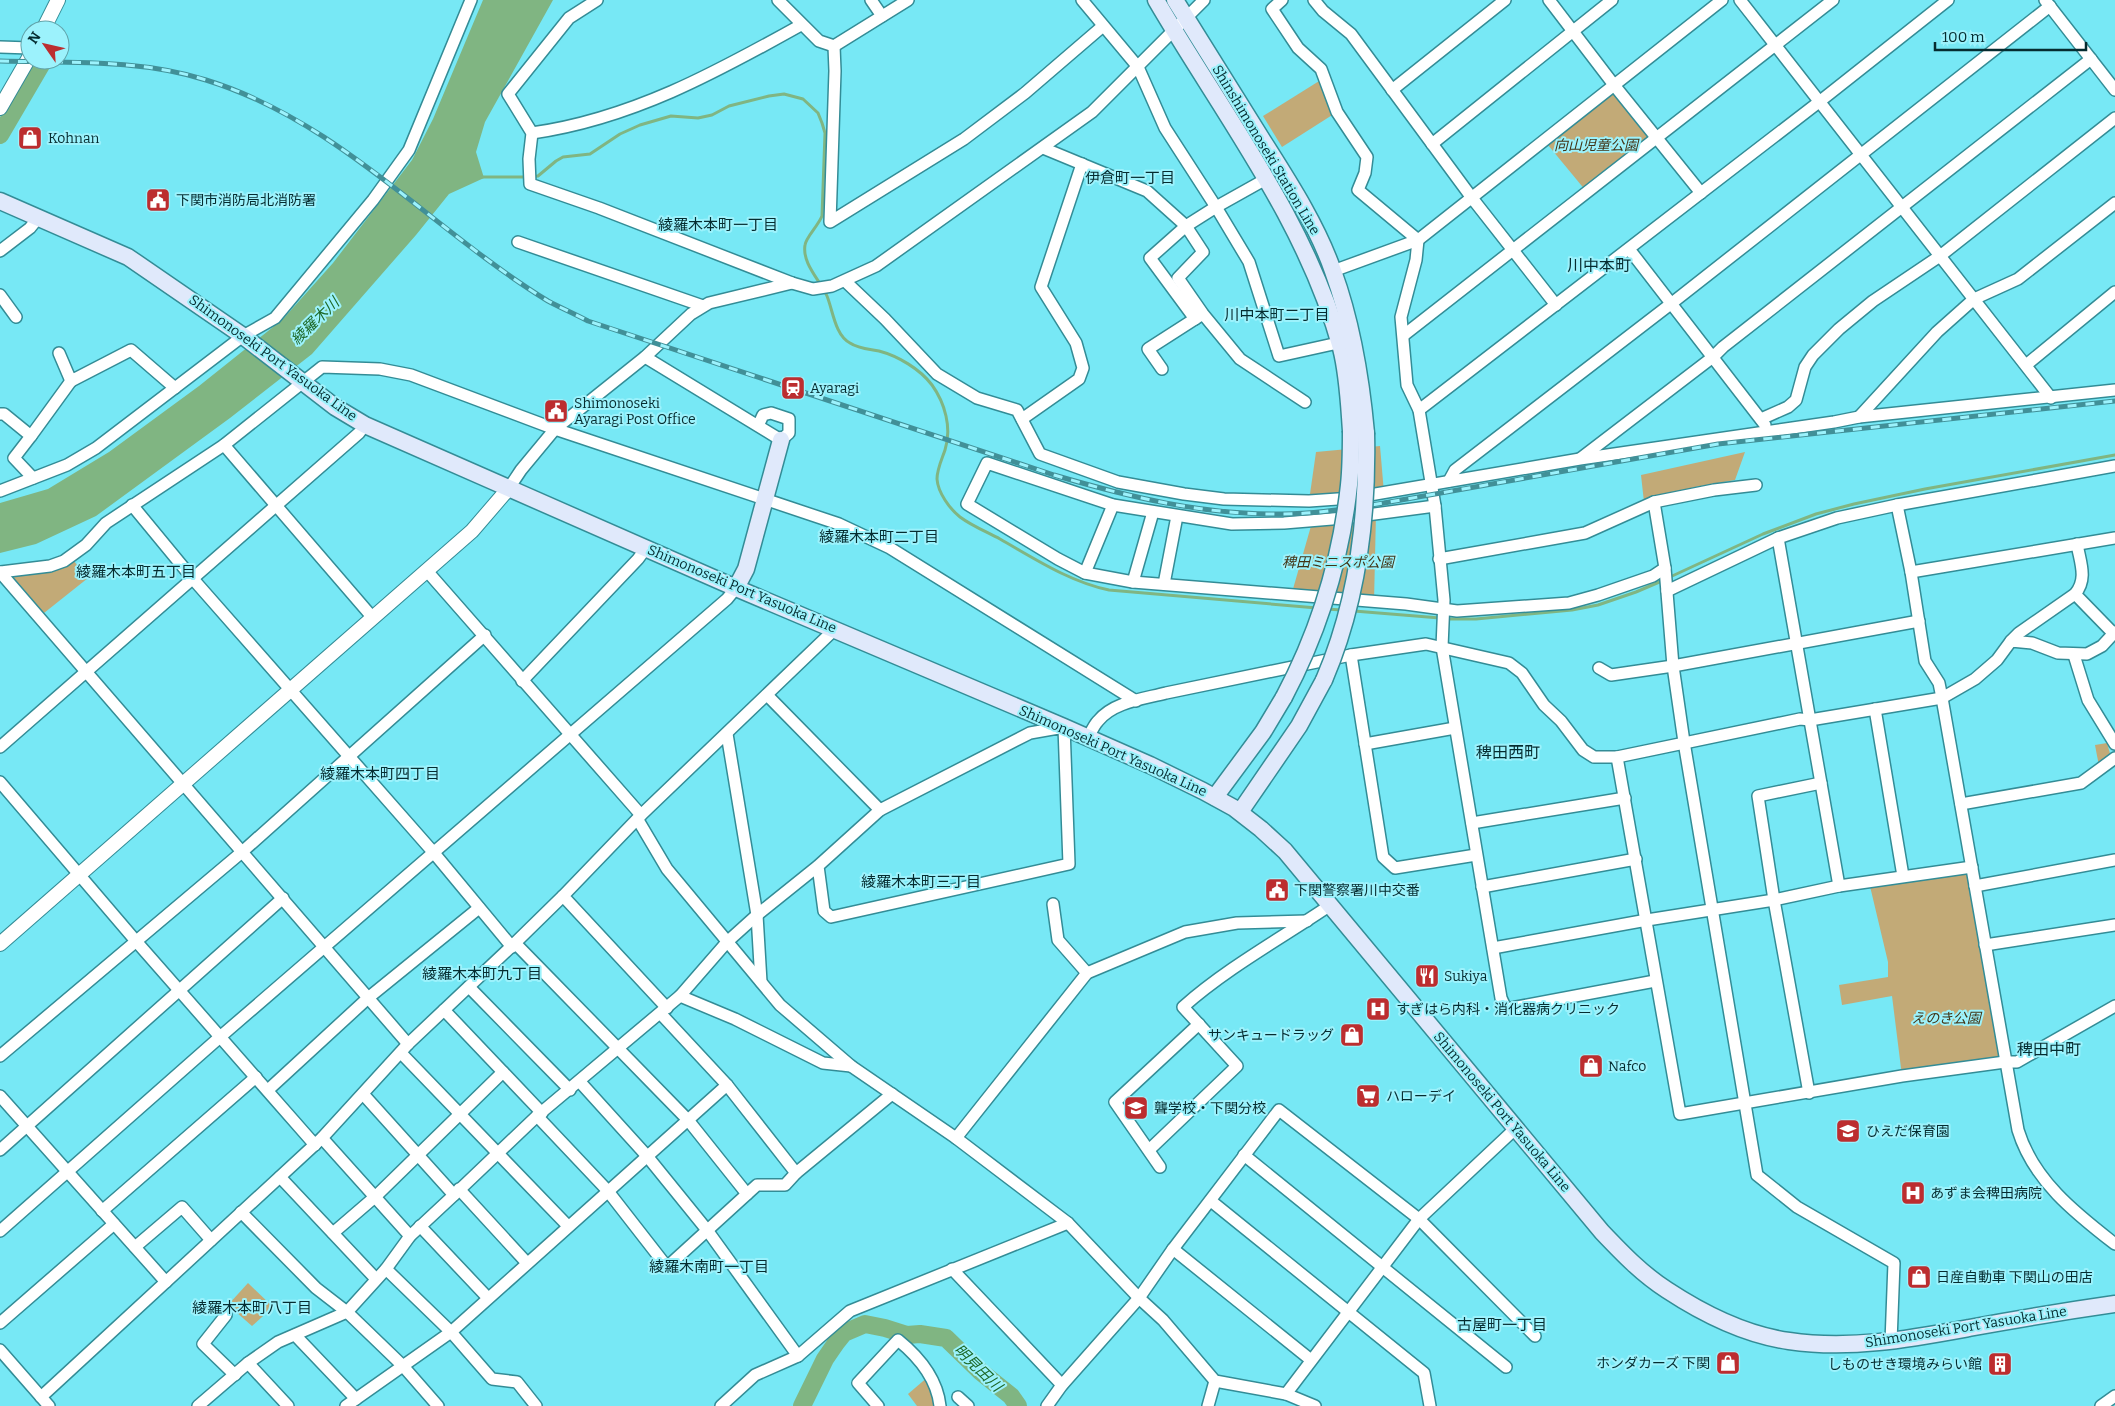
<svg xmlns="http://www.w3.org/2000/svg" width="2115" height="1406" viewBox="0 0 2115 1406" font-family="Bitter,'Noto Sans JP',serif">
<rect width="100%" height="100%" fill="#77e8f5"/>
<!-- green -->
<g fill="#c2aa77">
<polygon points="1324,78 1337,112 1282,147 1263,116"/>
<polygon points="1615,91 1651,136 1586,191 1548,145"/>
<polygon points="1380,446 1384,493 1309,501 1316,452"/>
<polygon points="1745,452 1735,480 1695,487 1644,502 1641,475"/>
<polygon points="1376,513 1374,602 1291,596 1311,526"/>
<polygon points="73,560 88,578 44,613 12,576"/>
<polygon points="2107,743 2111,757 2099,766 2095,745"/>
<polygon points="1972,867 2005,1062 1902,1076 1892,996 1842,1005 1839,985 1888,977 1888,962 1869,882"/>
<polygon points="248,1283 273,1307 252,1326 228,1305"/>
<polygon points="929,1376 939,1406 917,1406 908,1394"/>
</g>
<!-- water -->
<polygon fill="#80b582" points="483,0 553,0 485,122 476,152 484,178 449,194 416,235 312,354 230,418 96,516 36,544 0,553 0,503 48,489 109,452 199,386 283,319 333,263 412,160 433,119"/>
<g fill="none" stroke-linecap="round" stroke-linejoin="round">
<!-- stream -->
<g stroke="#80b582" stroke-width="3">
<path d="M481,177H526L538,176L556,161L563,157L590,154L620,134L640,125L671,116L698,118L712,115L729,106L769,96L784,94L803,99L818,113L822,123L825,133L822,216C818,226 806,237 805,245C802,264 820,280 827,296C833,311 835,335 850,343C859,349 869,349 879,351C898,356 920,369 932,385C945,403 952,428 945,450C942,459 937,469 937,479C938,493 950,509 960,517C972,526 987,532 1000,539C1035,559 1070,582 1109,590L1317,608"/>
<polyline points="1670,577 1763,534 1816,514 1854,504 1925,489 2115,455"/>
<polyline points="1326,609 1342,610"/>
<polyline points="1354,611 1440,618"/>
<polyline points="1446,619 1476,619 1572,610 1598,605 1636,592 1664,580"/>
</g>
<!-- river -->
<g stroke="#80b582" stroke-width="18">
<polyline points="0,135 41,65"/>
<polyline points="802,1406 825,1359 836,1343 844,1333 865,1324 885,1328 907,1335 920,1334 946,1338 981,1372 1011,1396 1018,1406"/>
</g>
<defs>
<g id="minor">
<polyline points="597,0 569,18 508,94 532,133 529,159 530,184 599,208 792,283 813,289 832,286 876,266 1092,112 1204,0"/>
<polyline points="778,0 819,41 834,46"/>
<polyline points="871,0 882,16"/>
<polyline points="1082,0 1138,67 1165,128 1216,207 1249,262 1279,356 1347,341"/>
<polyline points="1282,0 1272,9 1298,48 1321,69 1337,112 1367,157 1365,173 1358,190 1418,240 1416,260 1401,317 1407,385 1419,410 1435,506 1444,600 1442,647 1501,998 1506,1009 1655,981"/>
<polyline points="1314,0 1323,11 1351,34 1472,198 1556,305"/>
<polyline points="1549,0 1614,85 1701,193"/>
<polyline points="1740,0 2051,398"/>
<polyline points="2045,0 2115,90"/>
<polyline points="834,46 835,71 830,222 964,139 1025,93 1103,26"/>
<polyline points="834,46 908,0"/>
<polyline points="0,47 30,48"/>
<polyline points="1392,90 1505,0"/>
<path d="M532,133C631,119 715,73 801,25"/>
<polyline points="1432,144 1612,0"/>
<polyline points="1043,148 1147,191 1186,226 1203,252 1178,278 1203,314 1240,359 1305,402"/>
<polyline points="518,242 703,306"/>
<polyline points="1629,249 1765,425"/>
<polyline points="0,251 30,228 38,218"/>
<polyline points="1333,271 1418,240 1722,0"/>
<polyline points="845,281 885,319 937,374 977,398 1017,410 1040,454 1118,482 1184,494 1224,499 1309,501 1352,498 1580,459 1834,422 1859,417 2115,390"/>
<polyline points="0,295 16,317"/>
<polyline points="1195,319 1150,258 1186,226 1216,207 1266,179"/>
<polyline points="1404,335 1833,0"/>
<polyline points="59,353 71,381 131,350 175,388"/>
<polyline points="645,357 781,440 789,433 789,419 771,413 763,415 758,426"/>
<polyline points="2026,365 2115,292"/>
<polyline points="1162,369 1148,349 1201,315"/>
<polyline points="1419,410 1819,102 1948,0"/>
<polyline points="0,414 4,414 31,436 14,458 33,478"/>
<polyline points="1859,417 1937,332 1974,299 2018,279 2115,203"/>
<polyline points="1022,419 1079,379 1083,368 1076,343 1041,287 1082,164"/>
<polyline points="1761,419 1788,407 1796,400 1805,367 1813,355 1839,329 1873,301 1940,256 2115,118"/>
<polyline points="31,436 71,381"/>
<polyline points="224,445 373,618"/>
<polyline points="1581,458 1713,357 1723,347 2091,59"/>
<polyline points="1449,481 1455,470 1672,303 2050,6"/>
<polyline points="509,488 521,470 555,429 645,357 691,314 709,303 792,283"/>
<polyline points="0,491 67,465 96,448 243,336 275,318 373,200 409,150 471,0"/>
<polyline points="1654,502 1665,568 1673,666 1684,742 1757,1175 1797,1207 1894,1263 1891,1342"/>
<polyline points="132,505 193,579 434,853 512,947"/>
<path d="M1897,505L1911,572L1925,661L1939,683L1942,698L2018,1130C2033,1180 2075,1213 2115,1244"/>
<polyline points="1435,506 1344,518 1284,523 1232,524 1113,505 987,463 967,504 1058,559 1085,573 1133,582 1406,604 1457,611 1569,603 1598,595 1653,576 1665,568"/>
<polyline points="1778,538 1839,886"/>
<polyline points="1439,559 1585,533 1654,502 1714,490 1756,485"/>
<polyline points="427,571 641,815"/>
<polyline points="0,572 50,566 64,561 86,545 106,523 224,445 322,367 380,369 411,375 555,429 839,524 890,548 1136,701"/>
<polyline points="0,572 408,1044"/>
<polyline points="1911,572 2115,538"/>
<polyline points="1085,573 1113,505"/>
<polyline points="1133,582 1153,512"/>
<polyline points="1164,584 1177,516"/>
<polyline points="1667,591 1778,538 1837,518 1897,505 2115,466"/>
<polyline points="2075,594 2113,633"/>
<path d="M2011,641L2019,633L2075,594C2088,579 2080,562 2077,544"/>
<polyline points="1351,655 1383,857 1395,868 1476,855"/>
<polyline points="2074,655 2088,700 2115,744"/>
<polyline points="1599,668 1611,675 1673,666 1919,621"/>
<polyline points="522,681 638,559 646,548"/>
<polyline points="767,695 880,810"/>
<polyline points="1875,709 1903,876"/>
<polyline points="727,734 757,915 761,982"/>
<path d="M1088,738C1091,732 1094,725 1098,721C1113,702 1143,699 1166,693L1351,655L1426,644L1509,663L1522,673L1544,705L1561,721L1583,750L1594,757H1617L1800,719L1810,720L1942,698L1975,679L1997,660L2011,641L2032,643L2058,653L2087,654L2102,646L2115,632"/>
<polyline points="1365,744 1455,728"/>
<polyline points="0,747 359,433 365,425"/>
<polyline points="1617,757 1680,1114 1902,1076 2005,1062 2017,1062 2115,1006"/>
<polyline points="0,782 135,940 315,1145"/>
<polyline points="1961,804 2081,783 2115,758"/>
<polyline points="638,820 667,869 780,1005 851,1066 956,1138 1068,1223 1139,1298 1163,1320 1215,1381 1286,1394 1315,1406"/>
<polyline points="1472,823 1625,798"/>
<polyline points="1975,886 2115,860"/>
<polyline points="1482,887 1636,859"/>
<polyline points="563,896 515,943 688,1120 747,1194"/>
<polyline points="1053,904 1058,940 1087,973"/>
<polyline points="1985,945 2115,925"/>
<polyline points="1493,948 1647,920 1774,900 1839,886 1972,867"/>
<polyline points="469,987 570,1090"/>
<polyline points="680,996 735,1019 823,1063 851,1066"/>
<polyline points="667,1008 563,896 641,815 834,630"/>
<polyline points="444,1010 542,1113"/>
<polyline points="661,1014 727,1085 796,1173"/>
<polyline points="401,1053 568,1226"/>
<polyline points="0,1056 242,852 485,635"/>
<polyline points="580,1082 647,1156 707,1230 798,1356"/>
<polyline points="268,1090 368,998 479,908"/>
<polyline points="1809,1093 1774,900 1758,796 1821,783"/>
<polyline points="363,1094 454,1195"/>
<polyline points="0,1096 166,1282"/>
<polyline points="537,1116 607,1190 667,1267 757,1185 785,1185 796,1173 892,1094"/>
<polyline points="322,1138 410,1236"/>
<polyline points="956,1138 1087,973 1185,932 1237,923 1307,921"/>
<polyline points="0,1150 283,898"/>
<path d="M1149,1150L1237,1066L1183,1007C1227,968 1280,939 1329,906"/>
<polyline points="1244,1155 1506,1367"/>
<polyline points="1160,1167 1115,1102 1199,1024"/>
<polyline points="280,1177 376,1279"/>
<polyline points="459,1189 527,1263"/>
<polyline points="1211,1201 1424,1373 1430,1406"/>
<polyline points="102,1211 256,1077"/>
<polyline points="241,1212 316,1288 347,1312 403,1366 438,1406"/>
<polyline points="420,1226 488,1298"/>
<polyline points="0,1231 220,1037 727,599 736,588"/>
<polyline points="333,1233 376,1196 503,1072"/>
<polyline points="135,1247 182,1207 211,1240"/>
<polyline points="1173,1249 1311,1360"/>
<polyline points="386,1269 451,1332 492,1379 517,1382 536,1406"/>
<polyline points="952,1269 1062,1385"/>
<polyline points="226,1315 203,1344 235,1375"/>
<polyline points="0,1323 114,1224"/>
<polyline points="295,1335 356,1399"/>
<polyline points="0,1350 49,1406"/>
<polyline points="248,1363 288,1406"/>
<polyline points="1286,1394 1419,1219 1516,1128"/>
<polyline points="41,1397 322,1138 408,1044 515,943"/>
<polyline points="958,1397 968,1406"/>
<polyline points="198,1406 248,1363 278,1342 347,1312 386,1269 410,1236 454,1195 537,1116 680,996 727,942 757,915 818,866 880,810 1030,733 1064,727 1069,864 831,917 824,911 818,866"/>
<polyline points="346,1406 451,1332 727,1085"/>
<polyline points="721,1406 755,1375 798,1356 850,1311 1068,1223"/>
<path d="M878,1406L858,1383L898,1340C919,1357 937,1378 940,1406"/>
<polyline points="1047,1406 1062,1385 1139,1298 1173,1249 1279,1110 1419,1219 1535,1336"/>
<polyline points="1208,1406 1215,1381"/>
<polyline points="2101,1406 2115,1396"/>
</g>
<g id="tertiary">
<polyline points="43,30 58,0"/>
<polyline points="0,108 30,56"/>
<polyline points="0,944 472,531 509,488"/>
</g>
<g id="secondary">
<path d="M1156,0C1222,113 1306,220 1341,348C1348,375 1349,404 1351,431"/>
<path d="M1175,0C1204,47 1234,94 1263,141C1289,182 1317,225 1333,271C1352,323 1361,378 1366,433"/>
<path d="M0,201L128,257L243,336L335,407L365,425L736,588L1064,727L1150,765L1203,791L1234,808L1261,829L1285,851L1602,1232C1622,1253 1642,1274 1667,1290C1702,1313 1746,1335 1789,1341C1850,1350 1909,1339 1969,1328C2018,1319 2066,1311 2115,1304"/>
<polyline points="736,588 746,569 781,440"/>
<polyline points="1215,797 1263,732 1284,697"/>
<polyline points="1240,812 1299,726 1324,680"/>
</g>
</defs>
<!-- minor casing -->
<use href="#minor" stroke="#338c96" stroke-width="14"/>
<!-- tertiary casing -->
<use href="#tertiary" stroke="#338c96" stroke-width="16"/>
<!-- secondary casing -->
<use href="#secondary" stroke="#338c96" stroke-width="19"/>
<!-- minor -->
<use href="#minor" stroke="#fff" stroke-width="11"/>
<!-- tertiary -->
<use href="#tertiary" stroke="#fff" stroke-width="14"/>
<!-- secondary -->
<use href="#secondary" stroke="#e0e9fb" stroke-width="16"/>
<defs>
<path id="rail" d="M0,61C69,63 140,59 206,80C339,121 432,230 548,301C561,308 575,314 588,321L1054,475C1129,497 1203,515 1282,514C1316,514 1350,508 1384,503L1718,444L2115,401"/>
</defs>
<!-- rail casing -->
<use href="#rail" stroke="#419098" stroke-width="5"/>
<!-- rail -->
<use href="#rail" stroke="#9cf2fc" stroke-width="3" stroke-dasharray="9" stroke-linecap="butt"/>
<defs>
<g id="secondary-bridge">
<path d="M1324,680C1358,601 1368,518 1366,433"/>
<path d="M1284,697C1319,631 1341,559 1349,485C1351,467 1351,449 1351,431"/>
</g>
</defs>
<!-- secondary-bridge casing -->
<use href="#secondary-bridge" stroke="#338c96" stroke-width="19" stroke-linecap="butt"/>
<!-- secondary-bridge -->
<use href="#secondary-bridge" stroke="#e0e9fb" stroke-width="16"/>
</g>
<!-- icons -->
<defs>
<symbol id="shop-square" viewBox="-11 -11 22 22"><rect x="-9" y="-9" width="18" height="18" rx="4" fill="#bc2d2f" stroke="#9cf2fc"/><path d="M-5-2.5h2.3a2.7 3.5 0 0 1 5.4 0H5L5.5 6h-11ZM-1.5-2.5h3a1.5 2.3 0 0 0-3 0Z" fill="#fff"/></symbol>
<symbol id="civic-square" viewBox="-11 -11 22 22"><rect x="-9" y="-9" width="18" height="18" rx="4" fill="#bc2d2f" stroke="#9cf2fc"/><path d="M-.6-6.5H3V-4.5H.6V-3L4-1V1h2V6H-6V1h2V-1L-.6-3ZM-1.2 2.5V6h2.4V2.5Z" fill="#fff"/></symbol>
<symbol id="station-square" viewBox="-11 -11 22 22"><rect x="-9" y="-9" width="18" height="18" rx="4" fill="#bc2d2f" stroke="#9cf2fc"/><path d="M-3-6H3Q5-6 5-4V2Q5 4 3 4L4.5 6H3L1.5 4h-3L-3 6H-4.5L-3 4Q-5 4-5 2V-4Q-5-6-3-6ZM-3.5-4v3h7v-3ZM-3.5 1v1.5H-2V1ZM2 1v1.5H3.5V1Z" fill="#fff"/></symbol>
<symbol id="restaurant-square" viewBox="-11 -11 22 22"><rect x="-9" y="-9" width="18" height="18" rx="4" fill="#bc2d2f" stroke="#9cf2fc"/><path d="M-5-6h1v4h1v-4h1v4h1v-4h1v5L-1.5 .5V6h-2V.5L-5-1ZM5-6V6H3V1.5H1.5Q1.5-4 5-6Z" fill="#fff"/></symbol>
<symbol id="hospital-square" viewBox="-11 -11 22 22"><rect x="-9" y="-9" width="18" height="18" rx="4" fill="#bc2d2f" stroke="#9cf2fc"/><path d="M-5-5h3v3.5h4V-5h3V5h-3V1.5h-4V5h-3Z" fill="#fff"/></symbol>
<symbol id="supermarket-square" viewBox="-11 -11 22 22"><rect x="-9" y="-9" width="18" height="18" rx="4" fill="#bc2d2f" stroke="#9cf2fc"/><path d="M-6-5.5h2.5l.6 2H6L4.5 2H-2.5L-4.4-4H-6ZM-1.5 3.2a1.3 1.3 0 1 0 .1 0ZM3 3.2a1.3 1.3 0 1 0 .1 0Z" fill="#fff"/></symbol>
<symbol id="school-square" viewBox="-11 -11 22 22"><rect x="-9" y="-9" width="18" height="18" rx="4" fill="#bc2d2f" stroke="#9cf2fc"/><path d="M0-5L7-2L0 1L-7-2ZM-4 1L0 2.5L4 1V4Q0 6-4 4Z" fill="#fff"/></symbol>
<symbol id="building-square" viewBox="-11 -11 22 22"><rect x="-9" y="-9" width="18" height="18" rx="4" fill="#bc2d2f" stroke="#9cf2fc"/><path d="M-4-6H4V6H1V3H-1V6H-4ZM-2.5-4.3h1.7v1.8h-1.7ZM.8-4.3h1.7v1.8H.8ZM-2.5-1h1.7V.8h-1.7ZM.8-1h1.7V.8H.8Z" fill="#fff"/></symbol>
</defs>
<g fill-rule="evenodd">
<use href="#shop-square" x="16" y="124" width="28" height="28"/>
<use href="#civic-square" x="144" y="186" width="28" height="28"/>
<use href="#station-square" x="779" y="374" width="28" height="28"/>
<use href="#civic-square" x="542" y="397" width="28" height="28"/>
<use href="#civic-square" x="1263" y="876" width="28" height="28"/>
<use href="#restaurant-square" x="1413" y="962" width="28" height="28"/>
<use href="#hospital-square" x="1364" y="995" width="28" height="28"/>
<use href="#shop-square" x="1338" y="1021" width="28" height="28"/>
<use href="#shop-square" x="1577" y="1052" width="28" height="28"/>
<use href="#supermarket-square" x="1354" y="1082" width="28" height="28"/>
<use href="#school-square" x="1122" y="1094" width="28" height="28"/>
<use href="#school-square" x="1834" y="1117" width="28" height="28"/>
<use href="#hospital-square" x="1899" y="1179" width="28" height="28"/>
<use href="#shop-square" x="1905" y="1263" width="28" height="28"/>
<use href="#shop-square" x="1714" y="1349" width="28" height="28"/>
<use href="#building-square" x="1986" y="1350" width="28" height="28"/>
</g>
<g text-anchor="middle" dominant-baseline="central" stroke-width="4" stroke-linejoin="round" paint-order="stroke">
<!-- poi labels -->
<g font-size="14" fill="#052c30" stroke="#9cf2fc" text-anchor="start">
<text x="48" y="138">Kohnan</text>
<text x="176" y="200">下関市消防局北消防署</text>
<text x="810" y="388">Ayaragi</text>
<text x="574" y="403">Shimonoseki<tspan x="574" dy="16">Ayaragi Post Office</tspan></text>
<text x="1294" y="890">下関警察署川中交番</text>
<text x="1444" y="976">Sukiya</text>
<text x="1396" y="1009">すぎはら内科・消化器病クリニック</text>
<text x="1334" y="1035" text-anchor="end">サンキュードラッグ</text>
<text x="1608" y="1066">Nafco</text>
<text x="1386" y="1096">ハローデイ</text>
<text x="1154" y="1108">聾学校・下関分校</text>
<text x="1866" y="1131">ひえだ保育園</text>
<text x="1930" y="1193">あずま会稗田病院</text>
<text x="1936" y="1277">日産自動車 下関山の田店</text>
<text x="1710" y="1363" text-anchor="end">ホンダカーズ 下関</text>
<text x="1982" y="1364" text-anchor="end">しものせき環境みらい館</text>
</g>
<!-- park labels -->
<g font-size="14" font-style="italic" fill="#423416" stroke="#9cf2fc">
<text x="1596" y="145">向山児童公園</text>
<text x="1338" y="562">稗田ミニスポ公園</text>
<text x="1946" y="1018">えのき公園</text>
</g>
<!-- street labels -->
<g font-size="14" fill="#052c30" stroke="#9cf2fc">
<text transform="translate(1266 150) rotate(59)">Shinshimonoseki Station Line</text>
<text transform="translate(273 358) rotate(36)">Shimonoseki Port Yasuoka Line</text>
<text transform="translate(742 589) rotate(23)">Shimonoseki Port Yasuoka Line</text>
<text transform="translate(1113 751) rotate(24)">Shimonoseki Port Yasuoka Line</text>
<text transform="translate(1502 1112) rotate(50)">Shimonoseki Port Yasuoka Line</text>
<text transform="translate(1966 1327) rotate(-9)">Shimonoseki Port Yasuoka Line</text>
</g>
<!-- neighbourhood labels -->
<g font-size="15" fill="#052c30" stroke="#9cf2fc">
<text x="1130" y="178">伊倉町一丁目</text>
<text x="718" y="225">綾羅木本町一丁目</text>
<text x="1277" y="315">川中本町二丁目</text>
<text x="879" y="537">綾羅木本町二丁目</text>
<text x="136" y="572">綾羅木本町五丁目</text>
<text x="380" y="774">綾羅木本町四丁目</text>
<text x="921" y="882">綾羅木本町三丁目</text>
<text x="482" y="974">綾羅木本町九丁目</text>
<text x="709" y="1267">綾羅木南町一丁目</text>
<text x="252" y="1308">綾羅木本町八丁目</text>
<text x="1502" y="1325">古屋町一丁目</text>
</g>
<!-- water labels -->
<g font-size="15" font-style="italic" fill="#1d6827" stroke="#9cf2fc">
<text transform="translate(315 321) rotate(-44)">綾羅木川</text>
<text transform="translate(978 1368) rotate(44)">明見田川</text>
</g>
<!-- quarter labels -->
<g font-size="16" fill="#052c30" stroke="#9cf2fc">
<text x="1599" y="265">川中本町</text>
<text x="1508" y="752">稗田西町</text>
<text x="2049" y="1049">稗田中町</text>
</g>
</g>
<!-- north arrow -->
<g transform="translate(45 45) rotate(304)"><circle r="24" fill="#9cf2fc" stroke="#60a3aa"/>
<path d="M0-4L9 19L0 12L-9 19Z" fill="#bc2d2f"/>
<text y="-8" font-size="14" font-weight="bold" text-anchor="middle" fill="#052c30">N</text>
</g>
<!-- scale -->
<path d="M1935 42v8h151v-8" fill="none" stroke="#052c30" stroke-width="2.5"/>
<text x="1942" y="42" font-size="15" fill="#052c30" stroke="#9cf2fc" stroke-width="4" paint-order="stroke">100 m</text>
</svg>
